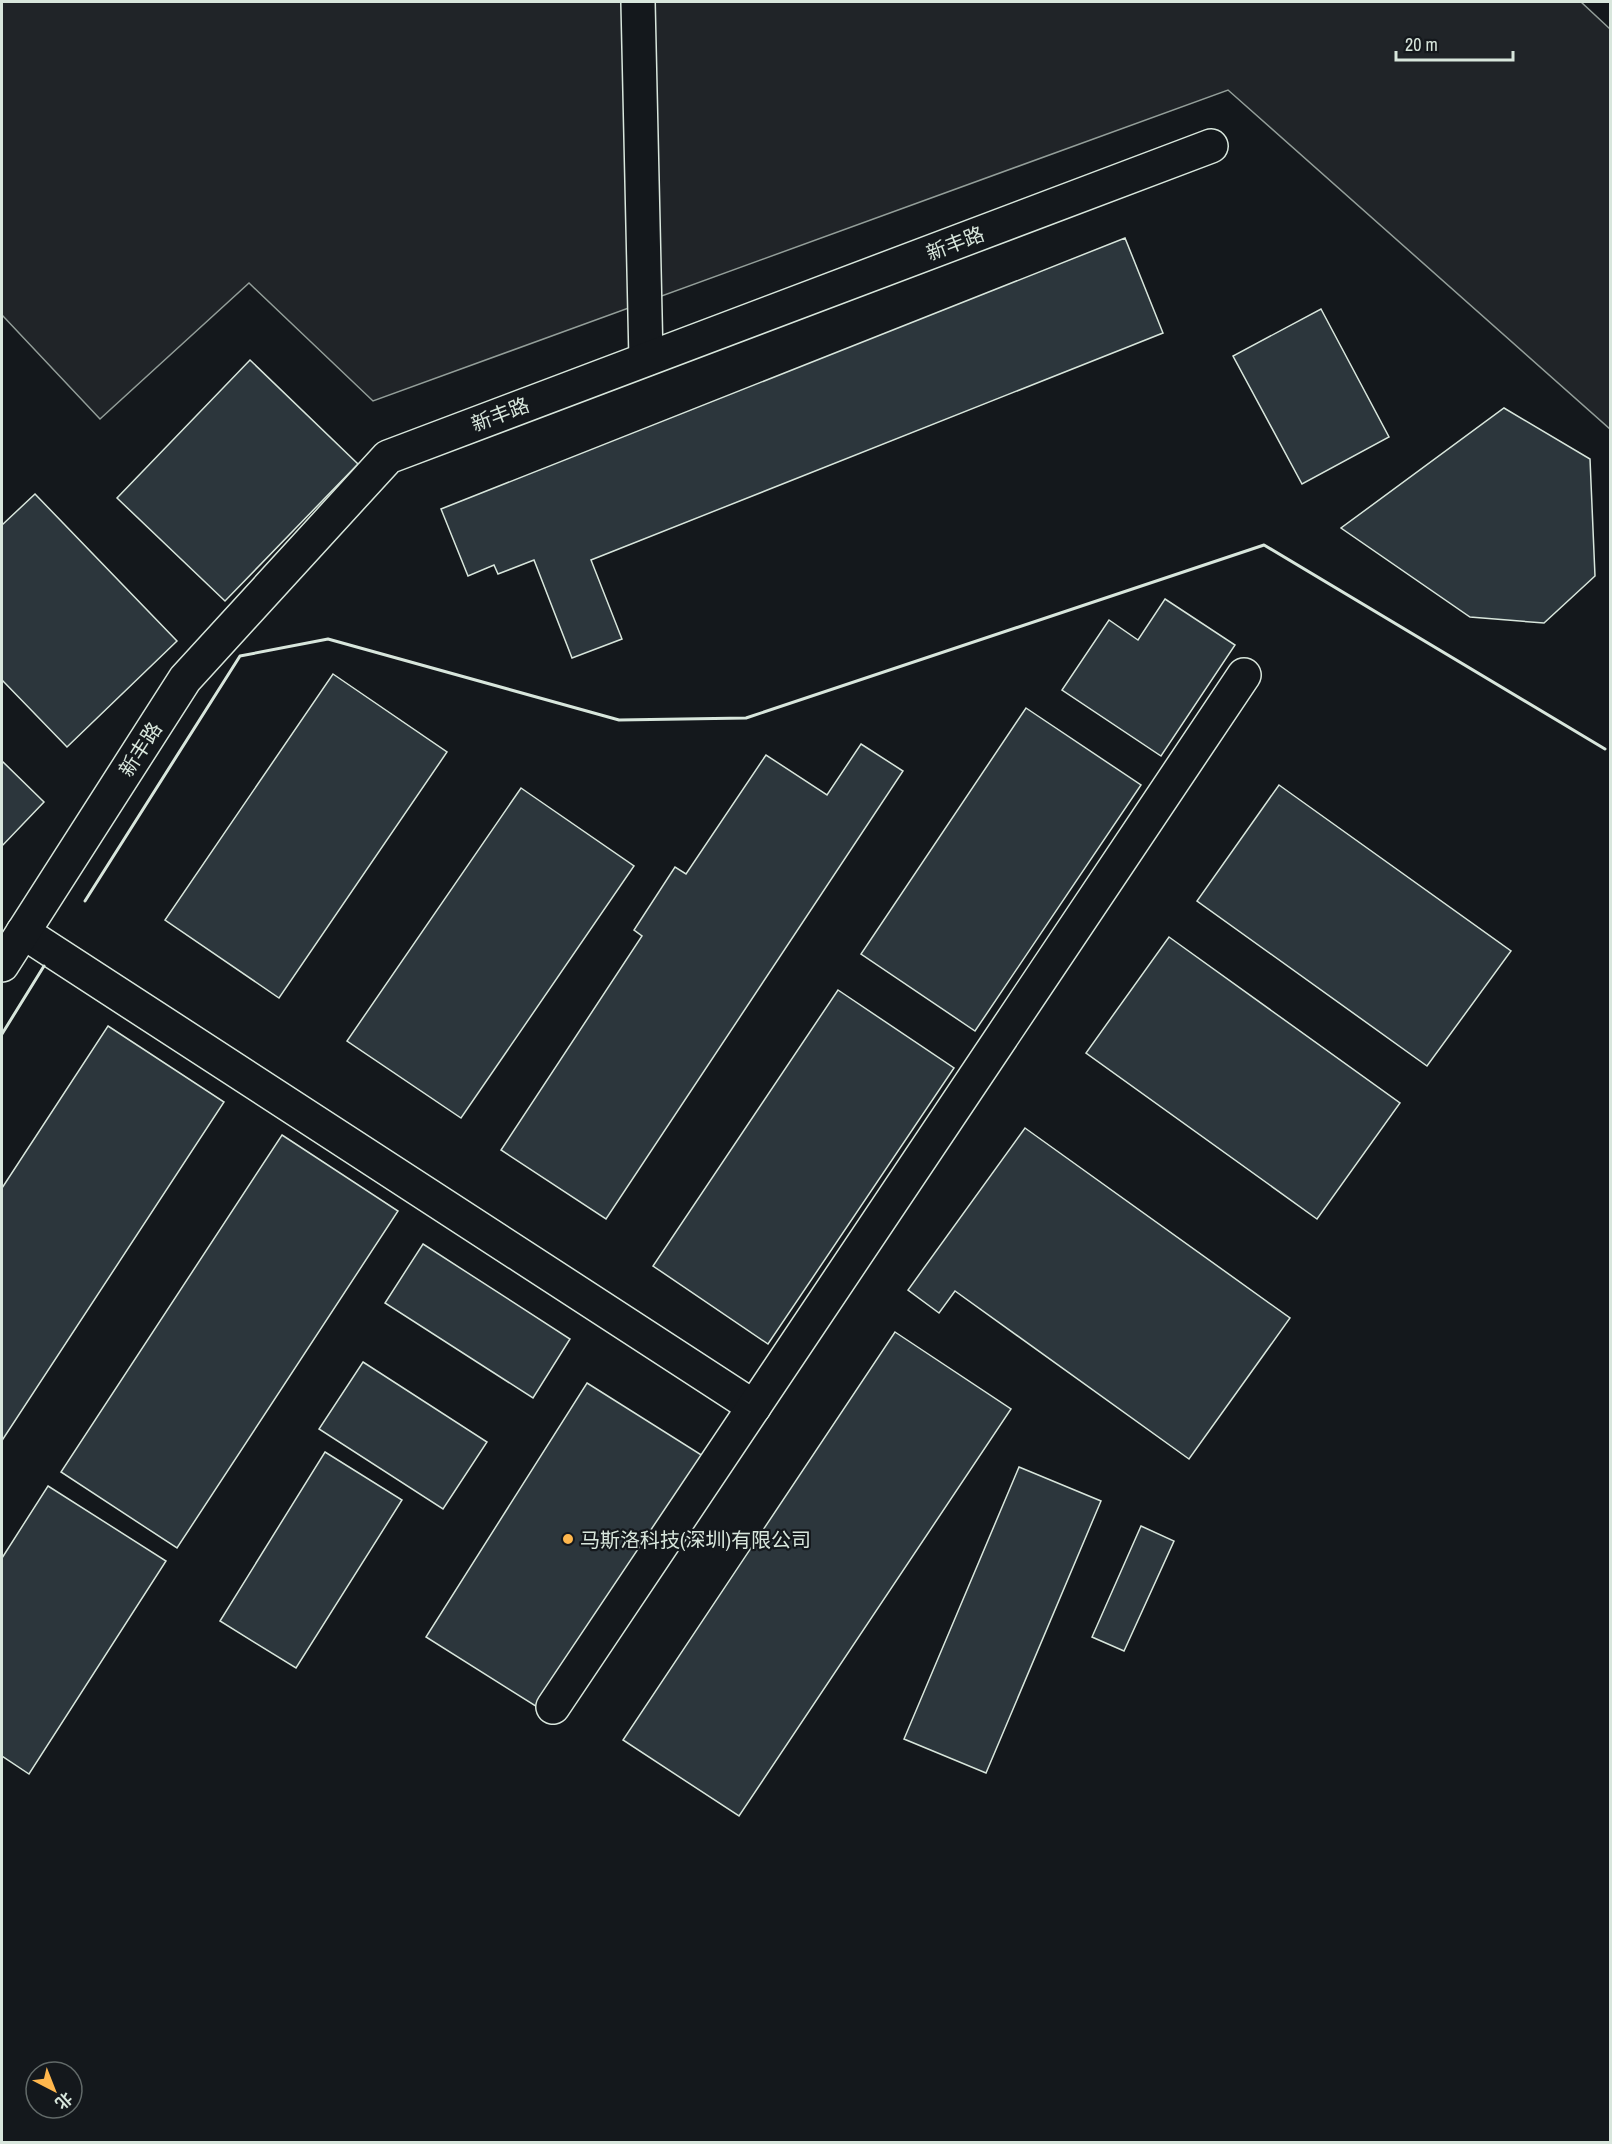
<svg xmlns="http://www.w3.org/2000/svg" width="1612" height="2144" viewBox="0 0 1612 2144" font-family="'Archivo Narrow','Noto Sans SC',sans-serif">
<rect width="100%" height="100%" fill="#14181c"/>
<!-- green -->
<polygon fill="#202428" stroke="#939e99" stroke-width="1.5" points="2,2 1581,2 1610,29 1610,429 1228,90 373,401 249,283 100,419 2,315"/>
<!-- building -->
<g fill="#2c363c" stroke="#d8e6dc" stroke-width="1.5">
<polygon points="1125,238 1163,333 591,560 622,639 572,658 534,560 498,574 494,565 468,576 441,509"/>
<polygon points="1321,309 1389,437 1302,484 1233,356"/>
<polygon points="250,360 358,464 225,601 117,498"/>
<polygon points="1504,408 1590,459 1595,576 1544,623 1470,617 1341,528"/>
<polygon points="35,494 177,641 67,747 2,680 2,525"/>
<polygon points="1165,599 1235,645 1161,756 1062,690 1109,620 1138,640"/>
<polygon points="333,674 447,752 279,998 165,920"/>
<polygon points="1026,708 1141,785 975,1031 861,954"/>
<polygon points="861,744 903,771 606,1219 501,1150 642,936 634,930 675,867 686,874 766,755 827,795"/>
<polygon points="2,761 44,802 2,846"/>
<polygon points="1279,785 1511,951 1427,1066 1197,901"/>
<polygon points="521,788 634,866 461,1118 347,1041"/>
<polygon points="1169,937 1400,1103 1317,1219 1086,1053"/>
<polygon points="838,990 954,1068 768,1344 653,1266"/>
<polygon points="108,1026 224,1102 3,1439 2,1437 2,1188"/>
<polygon points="1025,1128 1290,1318 1189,1459 955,1291 939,1313 908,1290"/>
<polygon points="282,1135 398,1211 177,1548 61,1472"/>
<polygon points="423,1244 570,1339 533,1398 385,1303"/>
<polygon points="895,1332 1011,1409 739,1816 623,1740"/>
<polygon points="363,1362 487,1442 443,1509 319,1429"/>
<polygon points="587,1383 703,1456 542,1710 426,1637"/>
<polygon points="325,1452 402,1500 296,1668 220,1621"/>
<polygon points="1019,1467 1101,1501 986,1773 904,1739"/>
<polygon points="48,1486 166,1561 29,1774 2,1756 2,1558"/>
<polygon points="1141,1526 1174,1541 1124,1651 1092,1637"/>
</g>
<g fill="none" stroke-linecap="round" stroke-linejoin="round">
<defs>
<g id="minor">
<polyline points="638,2 646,359"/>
<polyline points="23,932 754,1407"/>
<polyline points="2,965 185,679 388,457 1211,146"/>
<polyline points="553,1707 1244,675"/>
</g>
</defs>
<!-- minor casing -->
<use href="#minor" stroke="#d8e6dc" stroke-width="36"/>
<!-- minor -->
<use href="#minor" stroke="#14181c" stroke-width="33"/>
<!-- wall -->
<g stroke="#d8e6dc" stroke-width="3">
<polyline points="85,901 240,656 328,639 619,720 746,718 1264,545 1605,749"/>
<polyline points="2,1034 44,966"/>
</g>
</g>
<!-- markers -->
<circle fill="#ffb74d" stroke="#14181c" stroke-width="2" cx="568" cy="1539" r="6"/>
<g text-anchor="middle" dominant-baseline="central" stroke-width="4.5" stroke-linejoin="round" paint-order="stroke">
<!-- street labels -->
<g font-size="20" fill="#d8e6dc" stroke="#14181c">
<text transform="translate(955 243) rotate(-21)">新丰路</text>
<text transform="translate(500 414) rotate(-21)">新丰路</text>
<text transform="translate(140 749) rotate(-57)">新丰路</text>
</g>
<!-- poi labels -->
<g font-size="20" fill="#d8e6dc" stroke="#14181c" text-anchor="start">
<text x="580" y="1539">马斯洛科技(深圳)有限公司</text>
</g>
</g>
<!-- border -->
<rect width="1612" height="2144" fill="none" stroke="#d8e6dc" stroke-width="6"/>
<!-- north arrow -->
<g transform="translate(54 2090) rotate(138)"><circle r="28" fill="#14181c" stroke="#626a69" stroke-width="1.5"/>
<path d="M0-4.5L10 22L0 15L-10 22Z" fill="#ffb74d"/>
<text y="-9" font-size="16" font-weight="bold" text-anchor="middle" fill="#d8e6dc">北</text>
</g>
<!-- scale -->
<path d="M1396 51v9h117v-9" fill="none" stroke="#d8e6dc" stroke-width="3"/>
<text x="1405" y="51" font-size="18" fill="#d8e6dc" stroke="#14181c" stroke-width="4.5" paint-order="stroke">20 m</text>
</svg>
